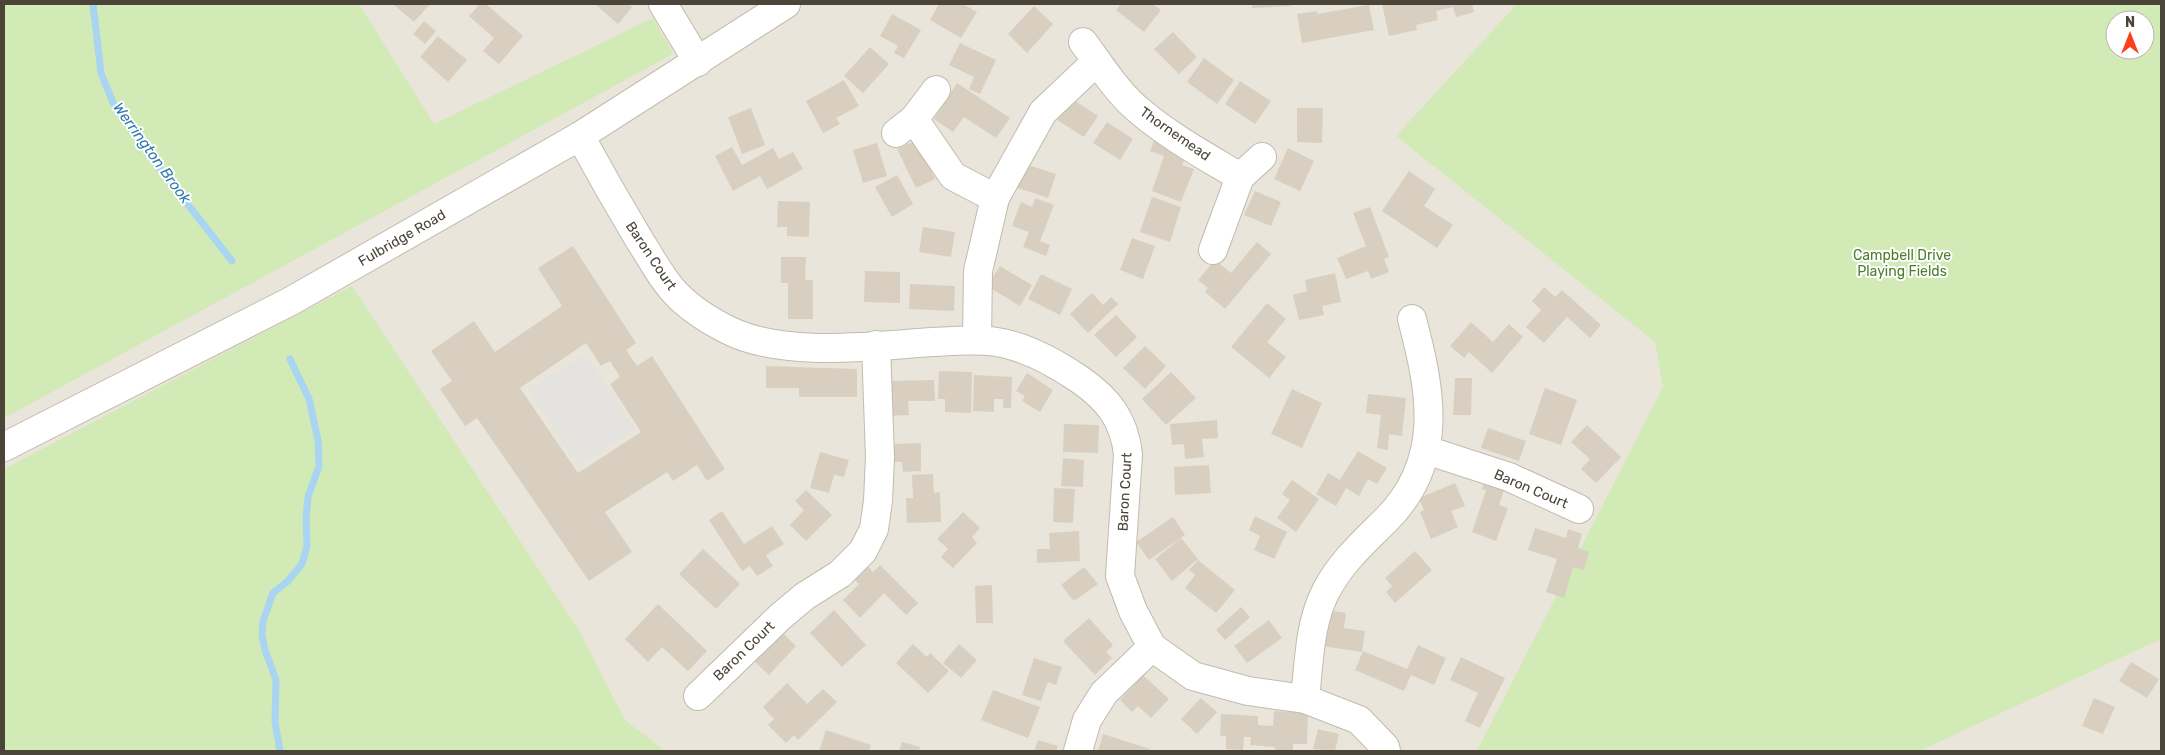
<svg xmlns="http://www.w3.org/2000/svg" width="2165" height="755" viewBox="0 0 2165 755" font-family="Rubik,sans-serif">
<rect width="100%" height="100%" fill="#f6f3ec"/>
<!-- residential -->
<path fill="#eae5da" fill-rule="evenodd" d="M4,4H2161V751H4ZM2115,20H2145V50H2115Z"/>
<!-- green -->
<g fill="#d2eab5" fill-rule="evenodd">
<polygon points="4,4 359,4 434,124 653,18 673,54 4,418"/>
<path d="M1517,4H2161V639L1919,751H1477L1663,387L1655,342L1396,136ZM2115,20H2145V50H2115Z"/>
<polygon points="352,286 580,632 625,720 665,751 4,751 4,469"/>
</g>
<!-- parking -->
<polygon fill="#e5e3e0" points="585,355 635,429 579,466 528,389"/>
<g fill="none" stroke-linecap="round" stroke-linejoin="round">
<!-- stream -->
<g stroke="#a9d4f2" stroke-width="7">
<polyline points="93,4 101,73 114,105 150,156 232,261"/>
<polyline points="280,751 275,722 276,680 265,650 262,635 263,621 273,593 288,581 302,564 307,546 306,519 308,497 319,466 318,440 309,399 290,359"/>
</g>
</g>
<!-- building -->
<g fill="#d8cfc1" fill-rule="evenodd">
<polygon points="393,4 430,4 414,22"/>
<polygon points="480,4 486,4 523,36 499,64 483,51 494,38 469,16"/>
<polygon points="595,4 628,4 632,7 618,24"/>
<polygon points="939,4 963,4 977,12 961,38 930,20"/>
<polygon points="1121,4 1153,4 1161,10 1144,32 1116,10"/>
<polygon points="1252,4 1291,4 1291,6 1252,8"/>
<polygon points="1382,4 1472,4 1474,12 1456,17 1453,7 1436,11 1438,20 1416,25 1417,30 1389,36"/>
<polygon points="1369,5 1374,30 1302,43 1297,14 1317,11 1317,14"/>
<polygon points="1034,6 1053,24 1027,53 1008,34"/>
<polygon points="892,14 921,30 904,58 894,53 898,46 880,36"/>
<polygon points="424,21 436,31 425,44 413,34"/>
<polygon points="1173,32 1197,57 1179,74 1154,49"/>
<polygon points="438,36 467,60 448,82 420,57"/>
<polygon points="960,43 996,60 980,94 969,89 974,77 949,65"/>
<polygon points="870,47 889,64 863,93 844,76"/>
<polygon points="1204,58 1234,80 1217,104 1187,82"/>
<polygon points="844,80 859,106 836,118 840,124 823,133 806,101"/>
<polygon points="1240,81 1271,101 1255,124 1225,104"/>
<polygon points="957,83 1010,118 996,138 964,117 953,132 934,119"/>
<polygon points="1071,98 1098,116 1084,137 1057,120"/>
<polygon points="751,108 765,145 742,154 728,117"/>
<polygon points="1297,108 1323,108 1322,143 1297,142"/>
<polygon points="1107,122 1133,139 1120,160 1093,143"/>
<polygon points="1156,136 1188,148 1182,165 1194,169 1181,202 1152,191 1164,156 1150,151"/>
<polygon points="917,140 935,179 916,188 897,149"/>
<polygon points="877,143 887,176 863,183 853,150"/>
<polygon points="732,147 742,165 773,148 779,159 793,152 803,169 767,189 760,176 733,191 715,156"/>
<polygon points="1288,148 1314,161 1300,191 1274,179"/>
<polygon points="1025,164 1056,174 1048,198 1018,188"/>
<polygon points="1409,171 1435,189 1424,206 1453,225 1437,248 1382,211"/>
<polygon points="897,175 913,204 892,217 875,187"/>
<polygon points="1255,191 1281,202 1271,226 1244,215"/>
<polygon points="1152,197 1181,207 1170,242 1140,232"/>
<polygon points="1035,198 1054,205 1040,241 1050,245 1046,256 1023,247 1029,232 1012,226 1021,202 1032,207"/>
<polygon points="778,201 810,202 809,237 787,236 787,227 777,227"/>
<polygon points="1370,207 1389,257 1384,259 1389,272 1371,279 1368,271 1346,279 1337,258 1366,246 1353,213"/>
<polygon points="923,227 955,232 951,257 919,252"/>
<polygon points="1132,238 1155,246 1143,279 1120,270"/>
<polygon points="1257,242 1271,254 1225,309 1205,292 1208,288 1198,280 1215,260 1231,273"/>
<path d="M573,246L636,343L626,350L637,366L652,356L725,469L707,481L697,465L673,481L667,472L605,512L632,552L589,581L477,418L465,426L440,389L452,381L431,351L474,321L495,352L562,306L538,268ZM586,343L601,366L610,361L620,377L610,384L641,432L578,473L520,388Z"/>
<polygon points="781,257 806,257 805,280 813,280 813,319 788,319 788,283 781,283"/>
<polygon points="1000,266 1032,285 1020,306 987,286"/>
<polygon points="865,271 900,272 900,303 864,302"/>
<polygon points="1335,273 1341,302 1322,306 1324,315 1299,320 1293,295 1307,291 1305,280"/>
<polygon points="1041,274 1072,289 1060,315 1028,299"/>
<polygon points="910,284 955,286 954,311 909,309"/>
<polygon points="1544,287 1555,297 1562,290 1601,325 1590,338 1567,317 1544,343 1526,327 1541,310 1532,301"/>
<polygon points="1092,293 1103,305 1111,297 1118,304 1088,333 1070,314"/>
<polygon points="1267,303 1286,319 1267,342 1286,357 1269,378 1231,347"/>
<polygon points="1116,315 1137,337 1116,357 1094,335"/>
<polygon points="1471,322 1493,342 1509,324 1523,337 1492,373 1469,352 1464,358 1450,346"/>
<polygon points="1145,346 1166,366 1145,389 1123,368"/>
<polygon points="766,366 857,369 857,397 799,397 799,388 766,388"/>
<polygon points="939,371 972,372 971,413 945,412 945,399 938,399"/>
<polygon points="1171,372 1196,398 1166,425 1142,399"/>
<polygon points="1027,373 1053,390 1040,412 1022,401 1025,396 1016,391"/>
<polygon points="974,375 1012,377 1011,408 1003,408 1003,399 994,399 994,412 973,411"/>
<polygon points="1455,378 1472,378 1471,415 1453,415"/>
<polygon points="934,380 935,401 908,401 909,415 887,416 886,381"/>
<polygon points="1545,388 1577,400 1561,445 1529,434"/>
<polygon points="1292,389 1322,403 1302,448 1271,434"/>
<polygon points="1368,394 1406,398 1402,436 1389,434 1388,450 1377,448 1381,415 1366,413"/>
<polygon points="1217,420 1218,438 1202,439 1204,457 1185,459 1184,444 1172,445 1170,424"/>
<polygon points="1064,424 1099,425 1098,453 1063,452"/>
<polygon points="1587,425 1621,457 1596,483 1581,469 1590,459 1571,442"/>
<polygon points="1488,428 1526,441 1519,461 1481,448"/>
<polygon points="921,443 921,471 903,472 902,462 893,462 892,444"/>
<polygon points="1358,451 1387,468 1377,484 1368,479 1359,496 1346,488 1336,506 1316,494 1328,473 1340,480"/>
<polygon points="820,452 849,460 844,477 834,475 829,493 810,488"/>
<polygon points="1063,458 1084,460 1083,487 1061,486"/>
<polygon points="1209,465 1211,493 1175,495 1174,467"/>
<polygon points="933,474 934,493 940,492 941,522 907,523 906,498 913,498 912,475"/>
<polygon points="1487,476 1506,483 1499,505 1508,508 1496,541 1472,532 1486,490 1482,489"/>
<polygon points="1292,480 1319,499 1296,532 1277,518 1290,500 1282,494"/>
<polygon points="1455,483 1465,506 1451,511 1458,527 1431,539 1420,512 1424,510 1419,498"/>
<polygon points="1054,488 1075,489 1073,523 1053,522"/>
<polygon points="806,490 832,515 806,541 790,525 804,510 795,501"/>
<polygon points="722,511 744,544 772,526 784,544 766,555 773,566 757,576 750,566 742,571 709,520"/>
<polygon points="963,512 980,528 972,537 977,543 953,568 941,557 948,549 937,539"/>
<polygon points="1255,516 1287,532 1274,559 1254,550 1260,536 1249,530"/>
<polygon points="1173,517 1185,535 1149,560 1136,542"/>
<polygon points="1535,528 1566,538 1568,529 1582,534 1578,548 1589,552 1584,570 1573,567 1564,598 1546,592 1557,559 1528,550"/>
<polygon points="1079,531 1080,561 1037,563 1037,549 1050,549 1049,533"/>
<polygon points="1181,538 1198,559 1172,581 1155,559"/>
<polygon points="703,549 740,584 716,609 679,574"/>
<polygon points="1415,551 1432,570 1395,603 1386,592 1392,586 1385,578"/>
<polygon points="1198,560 1235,590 1216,613 1185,588 1195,575 1189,570"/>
<polygon points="864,562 873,572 880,565 918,603 906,615 884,593 860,618 843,600 859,584 850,575"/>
<polygon points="1084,567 1098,584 1074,601 1061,585"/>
<polygon points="992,585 993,623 976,623 975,586"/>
<polygon points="658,604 707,651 688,671 662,647 648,662 625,639"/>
<polygon points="1241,607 1250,617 1225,640 1216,630"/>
<polygon points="834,610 866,645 842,667 810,633"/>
<polygon points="1327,610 1346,613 1344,628 1365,631 1362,652 1322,646"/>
<polygon points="1089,618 1113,645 1106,652 1112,658 1095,675 1063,641"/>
<polygon points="1269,620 1282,638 1247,663 1234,646"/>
<polygon points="781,631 796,646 769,675 753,660"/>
<polygon points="913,644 927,657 930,653 949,671 928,693 896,663"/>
<polygon points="959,644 977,660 961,678 943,663"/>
<polygon points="1418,645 1446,658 1434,685 1411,675 1404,691 1355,670 1363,651 1407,669"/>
<polygon points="1461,657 1505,678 1480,728 1465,721 1478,693 1450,680"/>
<polygon points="1034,658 1062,667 1056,685 1048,682 1041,701 1022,695"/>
<polygon points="2131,662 2159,679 2147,698 2119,681"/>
<polygon points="1143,675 1169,699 1151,718 1138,706 1132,712 1120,700"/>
<polygon points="787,683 807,704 823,689 837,702 798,740 794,735 786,743 768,725 774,719 763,707"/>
<polygon points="993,690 1040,707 1028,738 981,720"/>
<polygon points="1201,698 1217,712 1197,734 1181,719"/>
<polygon points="2094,698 2115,707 2103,734 2082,726"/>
<polygon points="1274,711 1308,713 1307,744 1293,744 1293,751 1275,751 1275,747 1250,745 1251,737 1244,737 1243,750 1226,749 1226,736 1220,736 1221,714 1258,716 1258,725 1273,726"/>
<polygon points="1318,729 1339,734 1335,751 1313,749"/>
<polygon points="826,730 871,745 869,751 819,751"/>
<polygon points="1103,734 1150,749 1150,751 1098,751"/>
<polygon points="1038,740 1058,746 1056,751 1034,751"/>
<polygon points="902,742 920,747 919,751 899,751"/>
</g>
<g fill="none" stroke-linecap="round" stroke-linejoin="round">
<defs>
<g id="minor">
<polyline points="663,4 698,62"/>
<path d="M1083,42C1101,66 1118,94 1142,113C1172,138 1207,157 1240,177"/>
<polyline points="914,119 953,176 995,198"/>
<polyline points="896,133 914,119 936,90"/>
<path d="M580,136C599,171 619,206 640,241C650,256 659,274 671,288C685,305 708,320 728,330C784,358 871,346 933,342C954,341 975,339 997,342C1027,347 1054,362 1079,379C1108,399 1124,419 1128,454L1120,576L1133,611L1152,647L1193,676L1248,691L1305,699L1359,720L1385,747L1386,751"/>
<polyline points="1213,250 1240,177 1262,157"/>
<polyline points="977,340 978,271 995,198 1043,112 1097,61"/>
<polyline points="4,447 291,301 580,136 786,4"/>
<polyline points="1426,450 1509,477 1579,509"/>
<polyline points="698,696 781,616 805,596 840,574 863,551 874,529 878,501 880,457 876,345"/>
<path d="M1305,699C1309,664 1309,623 1326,591C1341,562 1364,542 1387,519C1445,460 1431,391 1412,319"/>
<polyline points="1078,751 1087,720 1104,693 1152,647"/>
</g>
</defs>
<!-- minor casing -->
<use href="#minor" stroke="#c2bbae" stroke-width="30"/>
<!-- minor -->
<use href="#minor" stroke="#fff" stroke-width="28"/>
</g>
<g text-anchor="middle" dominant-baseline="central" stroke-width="4" stroke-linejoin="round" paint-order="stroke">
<!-- street labels -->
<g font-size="14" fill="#4b4439" stroke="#fff">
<text transform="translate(1175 134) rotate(35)">Thornemead</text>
<text transform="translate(402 238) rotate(-30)">Fulbridge Road</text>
<text transform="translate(651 256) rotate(56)">Baron Court</text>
<text transform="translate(1531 489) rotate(23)">Baron Court</text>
<text transform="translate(1125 492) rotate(-87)">Baron Court</text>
<text transform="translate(744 651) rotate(-44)">Baron Court</text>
</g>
<!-- park labels -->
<g font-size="14" fill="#4a7f2a" stroke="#fff">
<text x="1902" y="255">Campbell Drive<tspan x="1902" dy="16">Playing Fields</tspan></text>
</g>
<!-- water labels -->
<g font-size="15" font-style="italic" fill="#2e7ab2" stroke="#fff">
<text transform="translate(152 153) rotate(54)">Werrington Brook</text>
</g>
</g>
<!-- border -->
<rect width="2165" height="755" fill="none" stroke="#4b4439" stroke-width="10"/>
<!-- north arrow -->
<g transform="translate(2130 35)"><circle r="24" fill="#ffffff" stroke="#b7b4b0"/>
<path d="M0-4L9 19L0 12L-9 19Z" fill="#fc3f1d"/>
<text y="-8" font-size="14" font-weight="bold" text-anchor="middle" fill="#4b4439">N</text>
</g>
</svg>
